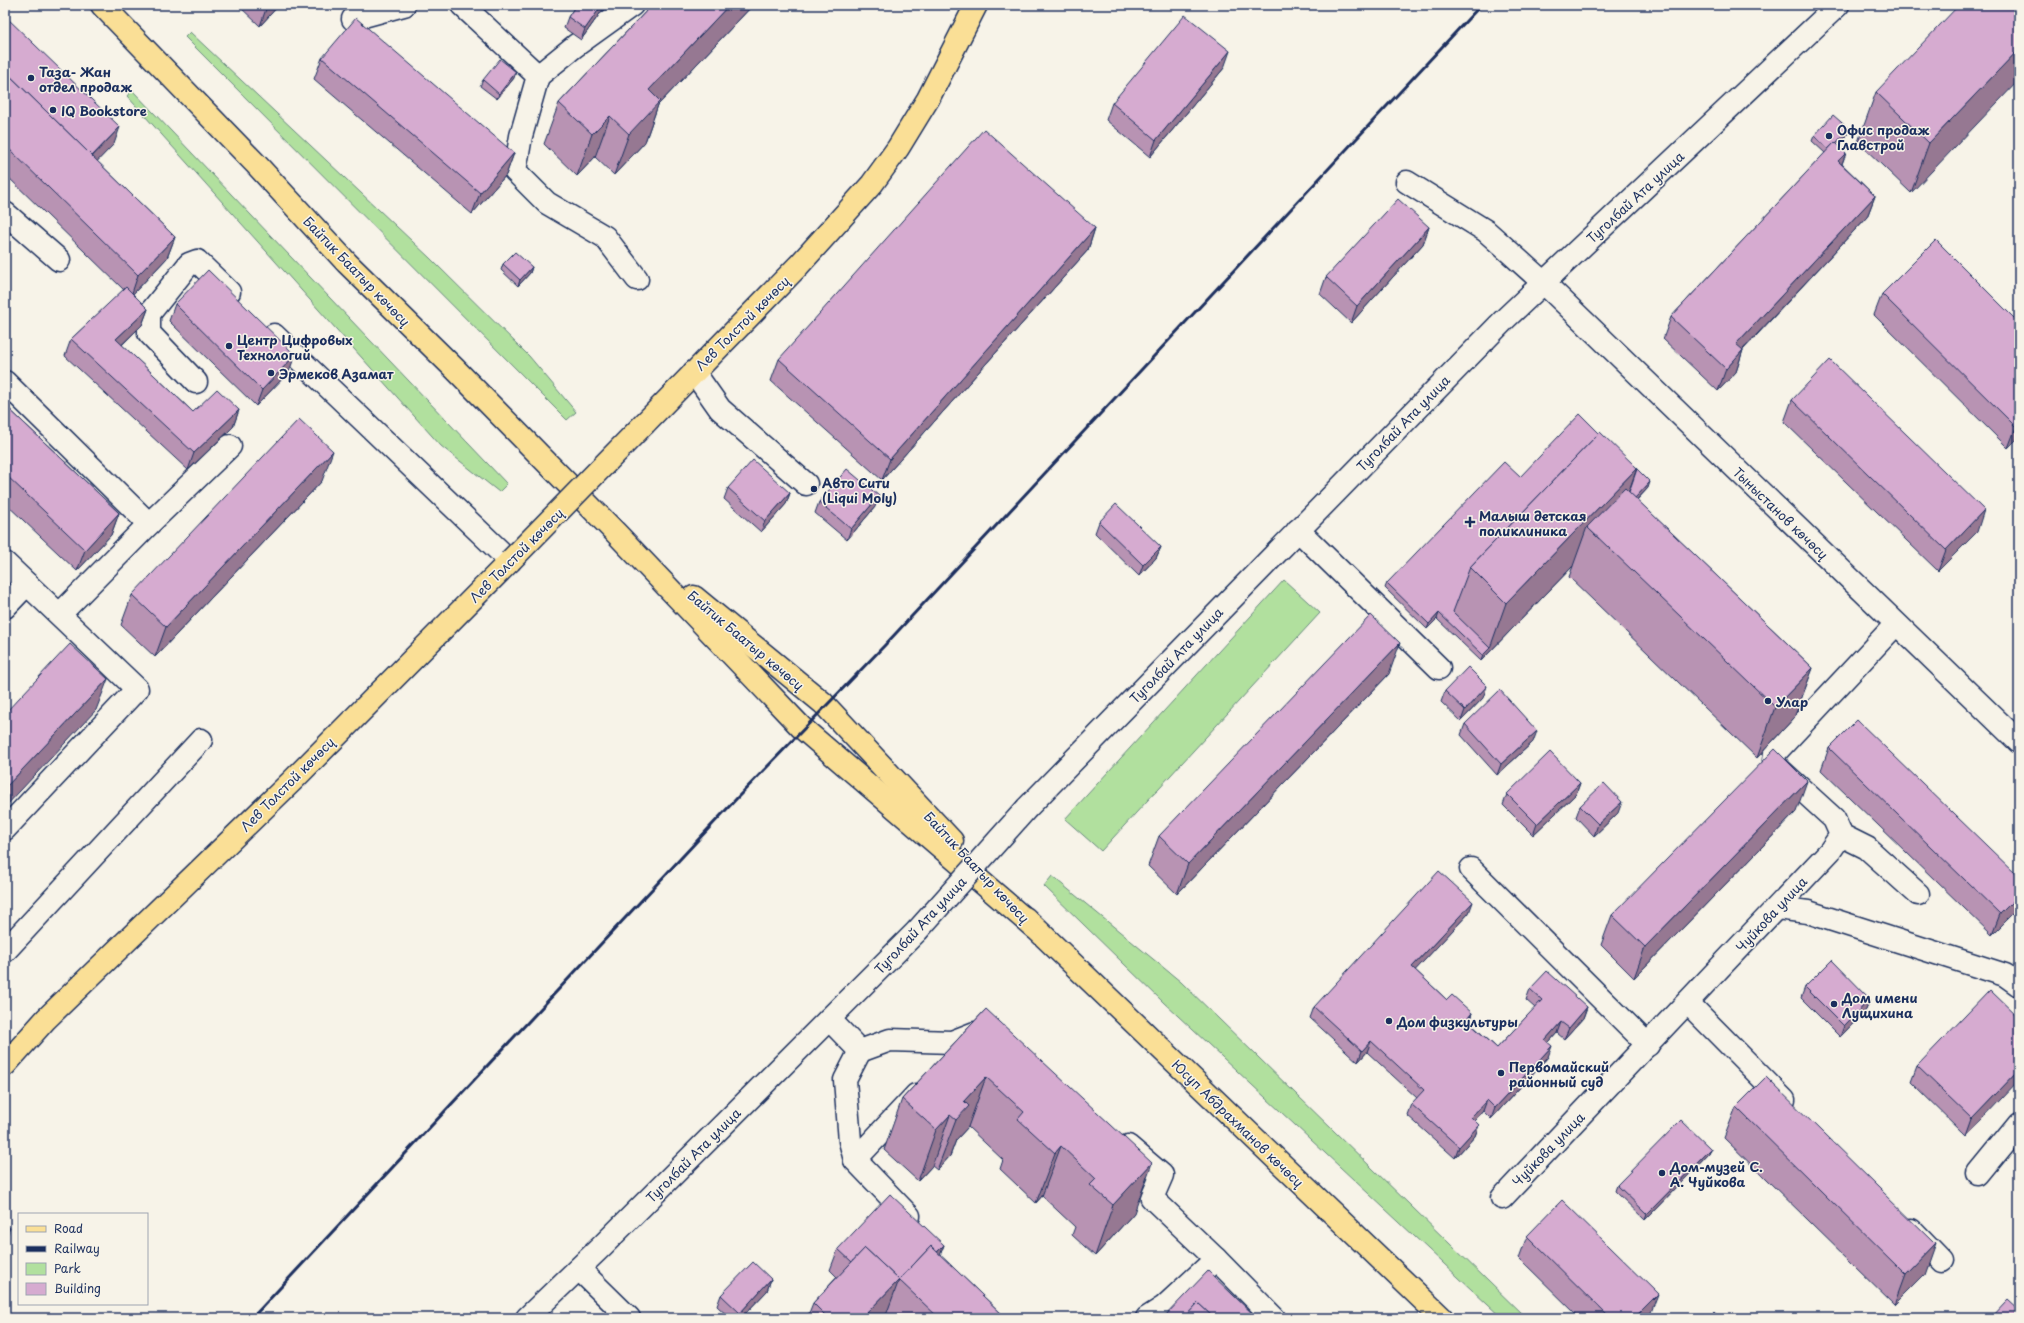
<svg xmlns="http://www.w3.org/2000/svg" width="2024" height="1323" viewBox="0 0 2024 1323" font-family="'Playpen Sans',sans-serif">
<rect width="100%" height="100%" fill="#f7f3e8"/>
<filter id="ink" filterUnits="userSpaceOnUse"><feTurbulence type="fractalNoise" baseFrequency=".025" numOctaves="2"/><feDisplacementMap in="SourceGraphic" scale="8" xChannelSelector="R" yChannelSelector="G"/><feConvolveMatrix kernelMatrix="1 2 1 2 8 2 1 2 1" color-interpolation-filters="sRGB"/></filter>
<g filter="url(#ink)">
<!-- green -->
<g fill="#b1e09e" stroke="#66887e">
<polygon points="190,32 430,258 529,356 576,412 567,420 185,37"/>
<polygon points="132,90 507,484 499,492 441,446 127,96"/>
<polygon points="1284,580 1320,613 1101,851 1065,819"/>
<polygon points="1052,876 1181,982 1526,1318 1502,1318 1163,1002 1044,886"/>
</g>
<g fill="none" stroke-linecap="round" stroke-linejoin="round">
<defs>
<g id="minor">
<polyline points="462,5 538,76 521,136 515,171 547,203 605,237 637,279"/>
<polyline points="353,19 404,5"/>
<polyline points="538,76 575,46 632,5"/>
<polyline points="1407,182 1486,231 1544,283 2019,742"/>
<polyline points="5,213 59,260"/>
<polyline points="274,335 510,561"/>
<polyline points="694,372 720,409 806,484"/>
<polyline points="5,382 149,524"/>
<polyline points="196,382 149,333 149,314 189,264 197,261 229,292"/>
<polyline points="1298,530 1439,668"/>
<polyline points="5,563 137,689 5,829"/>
<polyline points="5,607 27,584"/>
<polyline points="60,614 149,524 230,446"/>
<polyline points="1027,808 1505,319 1838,5"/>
<polyline points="1841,835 1867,848 1918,894"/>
<polyline points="1471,869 1648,1045"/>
<polyline points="1777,908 1808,912 2005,975 2019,985"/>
<polyline points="5,951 201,740"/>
<polyline points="1688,1003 1784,1100"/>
<polyline points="829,1019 860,1051 890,1040 952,1042 975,1033 986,1037"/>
<polyline points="860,1051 845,1080 850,1141 855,1160 909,1216"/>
<polyline points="1128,1146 1162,1175 1152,1198 1216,1259 1164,1307 1147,1318"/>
<polyline points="855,1160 916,1095"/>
<polyline points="1978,1174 2019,1124"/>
<polyline points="1502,1198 1830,851 1841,835 1834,819 1778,768 1774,760 1775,753 1896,624"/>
<polyline points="1912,1230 1941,1260"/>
<polyline points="1216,1259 1274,1318"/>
<polyline points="579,1269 629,1318"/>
<polyline points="527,1318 602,1246 917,931"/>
</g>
<g id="major">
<polyline points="102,5 255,163 347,263 455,369 616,533 801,727 1035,928"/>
<polyline points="645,423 799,265 872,184 898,148 928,99 976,5"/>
<polyline points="694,597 823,703 952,841"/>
<polyline points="1025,918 1442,1318"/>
<polyline points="5,1065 46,1019 293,780 510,561"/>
</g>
</defs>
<!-- minor casing -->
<use href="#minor" stroke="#1b2f5e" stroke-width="25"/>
<!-- major casing -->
<use href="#major" stroke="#1b2f5e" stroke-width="25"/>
<!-- minor -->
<use href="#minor" stroke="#f7f3e8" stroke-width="22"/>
<!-- major -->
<use href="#major" stroke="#fadf96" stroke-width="22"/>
<!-- rail -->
<polyline stroke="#1b2f5e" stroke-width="3" points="252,1318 738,797 884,646 1481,5"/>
<defs>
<polyline id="minor-bridge" points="917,931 1027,808"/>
<polyline id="major-bridge" points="510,561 645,423"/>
</defs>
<!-- minor-bridge casing -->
<use href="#minor-bridge" stroke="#1b2f5e" stroke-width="25" stroke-linecap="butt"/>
<!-- major-bridge casing -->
<use href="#major-bridge" stroke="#1b2f5e" stroke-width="25" stroke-linecap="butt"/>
<!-- minor-bridge -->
<use href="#minor-bridge" stroke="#f7f3e8" stroke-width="22"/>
<!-- major-bridge -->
<use href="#major-bridge" stroke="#fadf96" stroke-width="22"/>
</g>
<!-- wall -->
<g fill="#b893b3" stroke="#1b2f5e">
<polygon points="238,5 279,5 260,26"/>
<polygon points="576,5 606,5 581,40 564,28 568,17"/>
<polygon points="652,5 753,5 658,105 645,142 614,175 595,157 577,176 544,144 559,103"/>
<polygon points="2019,5 1911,193 1858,142 1876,92"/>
<polygon points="5,16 114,144 97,161 175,237 167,258 133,294 148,309 142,325 122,345 193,412 239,410 233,427 188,470 65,356 71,339 124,290 5,174"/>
<polygon points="322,58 514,153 506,175 472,214 314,79"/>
<polygon points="1224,68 1150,157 1106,120 1112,103"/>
<polygon points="514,78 497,99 480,86 483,80"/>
<polygon points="1847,135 1837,145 1846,153 1842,164 1875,196 1867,217 1743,350 1736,372 1718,391 1663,339 1671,317 1825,153 1812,141 1814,136"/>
<polygon points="1429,227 1423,244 1351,323 1320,294 1326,277"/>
<polygon points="1095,228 1088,250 882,480 771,381 779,359"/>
<polygon points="503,264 532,267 530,273 518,286 501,270"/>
<polygon points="1882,294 2019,323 2019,437 2008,448 1874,315"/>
<polygon points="175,304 289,372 256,406 169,321"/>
<polygon points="1792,400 1977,532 1938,571 1784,422"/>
<polygon points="5,405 119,513 111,535 77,571 5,503"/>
<polygon points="1637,469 1648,488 1637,500 1813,668 1794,718 1757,758 1569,577 1573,566 1481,661 1437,619 1427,629 1385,588 1387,583 1520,477"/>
<polygon points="322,481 155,657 121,625 132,595"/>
<polygon points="728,488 790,493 786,504 761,532 724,499"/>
<polygon points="819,502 875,507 847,540 815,513"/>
<polygon points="1099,522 1161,547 1156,558 1139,576 1095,533"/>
<polygon points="1389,674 1177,894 1148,866 1159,836"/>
<polygon points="1445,691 1483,698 1461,721 1441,702"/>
<polygon points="1465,724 1533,742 1497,775 1461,735"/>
<polygon points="1829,748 2019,877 2019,908 1992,935 1821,770"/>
<polygon points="1580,783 1576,794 1533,835 1503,805 1507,794"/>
<polygon points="1580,806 1618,813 1594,836 1576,817"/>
<polygon points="1796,812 1634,978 1601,945 1612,915"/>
<polygon points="1469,913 1415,970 1447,1000 1472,1013 1469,1022 1497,1048 1535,1008 1526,1000 1530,989 1587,1007 1583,1018 1564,1039 1557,1033 1548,1043 1548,1057 1491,1119 1483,1111 1474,1121 1479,1125 1475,1136 1455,1158 1407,1115 1411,1104 1417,1098 1367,1052 1358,1062 1310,1018 1314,1007"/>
<polygon points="1805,987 1870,999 1866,1010 1840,1037 1801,998"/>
<polygon points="986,1009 1134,1213 1095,1256 1072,1235 1075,1227 1042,1196 1036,1203 1000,1169 1003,1160 968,1127 956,1140 950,1156 937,1170 932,1166 918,1181 884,1150 902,1099"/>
<polygon points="2019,1018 1966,1136 1911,1082 1917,1066"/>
<polygon points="1736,1107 1924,1274 1894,1304 1724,1138"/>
<polygon points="1711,1149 1709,1154 1645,1220 1615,1191 1617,1185"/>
<polygon points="1527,1236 1650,1315 1647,1318 1580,1318 1519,1258"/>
<polygon points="944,1245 940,1255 1006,1318 807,1318 813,1303 837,1277 830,1270 838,1249"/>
<polygon points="771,1279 767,1291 741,1318 730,1318 717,1306 721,1295"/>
</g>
<!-- shaded-wall -->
<g fill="#967892" stroke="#1b2f5e">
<polygon points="270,5 279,5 260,26 266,9"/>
<polygon points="602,5 606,5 581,40 585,29"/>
<polygon points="729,5 753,5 658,105 645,142 614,175 629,134 649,90"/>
<polygon points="2019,49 2019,80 1911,193 1929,143"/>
<polygon points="1230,51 1224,68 1150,157 1156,140"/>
<polygon points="516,72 514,78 497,99 499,94"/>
<polygon points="610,116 595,157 577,176 592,134"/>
<polygon points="120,127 114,144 83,176 89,160"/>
<polygon points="1849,129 1847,135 1827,155 1829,150"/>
<polygon points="514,153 506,175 472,214 480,193"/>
<polygon points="1846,153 1838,174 1838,161"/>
<polygon points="1875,196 1867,217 1728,365 1736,344"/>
<polygon points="1429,227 1423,244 1351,323 1357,306"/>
<polygon points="1095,228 1088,250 882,480 890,459"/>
<polygon points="175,237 167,258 131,296 138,275"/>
<polygon points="532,267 530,273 518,286 520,280"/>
<polygon points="148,309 142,325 110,356 116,339"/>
<polygon points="1743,350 1736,372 1718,391 1726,369"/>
<polygon points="295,355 289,372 256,406 262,390"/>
<polygon points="239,410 233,427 188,470 194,453"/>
<polygon points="2019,424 2019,437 2008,448 2016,427"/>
<polygon points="333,451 322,481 155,657 166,627"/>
<polygon points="1637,468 1621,513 1650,482 1648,488 1599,539 1587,527 1573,566 1481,661 1483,655 1490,648 1506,603"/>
<polygon points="790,493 786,504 761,532 765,521"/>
<polygon points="879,496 875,507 847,540 851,529"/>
<polygon points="1984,510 1977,532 1938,571 1946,550"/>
<polygon points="119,513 111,535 77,571 85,550"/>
<polygon points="1161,547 1156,558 1139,576 1143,565"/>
<polygon points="1439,613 1437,619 1427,629 1429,624"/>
<polygon points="1400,643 1389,674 1177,894 1188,864"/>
<polygon points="1813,668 1794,718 1757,758 1775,707"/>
<polygon points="108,679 96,710 5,807 5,788"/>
<polygon points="1487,686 1483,698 1461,721 1465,710"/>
<polygon points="1537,731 1533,742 1497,775 1501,764"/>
<polygon points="1807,781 1796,812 1634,978 1645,947"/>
<polygon points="1580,783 1576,794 1533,835 1537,824"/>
<polygon points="1622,802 1618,813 1594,836 1598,824"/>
<polygon points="2019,895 2019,908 1992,935 2000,914"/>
<polygon points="1473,902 1469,913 1408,978 1412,967"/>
<polygon points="1870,999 1866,1010 1840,1037 1844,1026"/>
<polygon points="1587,1007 1583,1018 1564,1039 1569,1028"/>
<polygon points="1472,1013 1468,1024 1466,1020"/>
<polygon points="1561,1022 1557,1033 1541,1051 1545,1040"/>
<polygon points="1371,1041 1367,1052 1358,1062 1362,1051"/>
<polygon points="1552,1046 1548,1057 1491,1119 1495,1108"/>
<polygon points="2019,1070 2019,1080 1966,1136 1972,1119"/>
<polygon points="986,1077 968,1127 956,1140 950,1156 937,1170 956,1120 964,1101"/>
<polygon points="1487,1100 1483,1111 1467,1129 1471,1117"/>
<polygon points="950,1115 932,1166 918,1181 936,1130"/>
<polygon points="1479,1125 1475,1136 1455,1158 1459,1147"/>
<polygon points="1061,1146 1042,1196 1036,1203 1055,1153"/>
<polygon points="1711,1149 1709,1154 1645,1220 1647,1214"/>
<polygon points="1152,1163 1134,1213 1095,1256 1113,1205"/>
<polygon points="10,1228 5,1241 5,1233"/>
<polygon points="1935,1243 1924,1274 1894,1304 1905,1274"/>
<polygon points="944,1245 936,1266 905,1286"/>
<polygon points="771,1279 767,1291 741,1318 738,1318 740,1313"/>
<polygon points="899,1280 885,1318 862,1318"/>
<polygon points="1658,1294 1650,1315 1647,1318 1634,1318"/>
</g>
<!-- building -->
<g fill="#d6abd0" stroke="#1b2f5e">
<polygon points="261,5 270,5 266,9"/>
<polygon points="576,5 602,5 585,29 568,17"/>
<polygon points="652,5 729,5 649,90 660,101 629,134 610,116 592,134 559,103"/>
<polygon points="1959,5 2019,5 2019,49 1929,143 1876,92"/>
<polygon points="1185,15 1230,51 1156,140 1112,103"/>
<polygon points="5,16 120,127 92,156 5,71"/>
<polygon points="356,18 514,153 480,193 322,58"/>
<polygon points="500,59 516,72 499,94 483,80"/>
<polygon points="5,71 175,237 138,275 5,145"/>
<polygon points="1833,115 1849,129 1836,143 1835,142 1828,149 1814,136"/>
<polygon points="984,129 1095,228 890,459 779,359"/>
<polygon points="1835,142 1846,153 1838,161 1875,196 1736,344 1743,350 1726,369 1671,317"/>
<polygon points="1398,199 1429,227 1357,306 1326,277"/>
<polygon points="1936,240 2019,323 2019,424 2016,427 1882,294"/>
<polygon points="515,252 532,267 520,280 503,264"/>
<polygon points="208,270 295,355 262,390 175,304"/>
<polygon points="126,287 148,309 116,339 193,412 217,389 239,410 194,453 71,339"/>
<polygon points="1830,360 1984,510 1946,550 1792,400"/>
<polygon points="5,405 119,513 85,550 5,474"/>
<polygon points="1580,414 1599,433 1470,567 1453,612 1490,648 1483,655 1439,613 1429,624 1387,583 1504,462 1520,477"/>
<polygon points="299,419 333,451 166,627 132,595"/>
<polygon points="1600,432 1637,468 1506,603 1470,567"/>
<polygon points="753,460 790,493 765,521 728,488"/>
<polygon points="847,469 879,496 851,529 819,502"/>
<polygon points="1637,469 1650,482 1635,498 1629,492"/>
<polygon points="1625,488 1813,668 1775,707 1587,527"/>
<polygon points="1116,504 1161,547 1143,565 1099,522"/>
<polygon points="1371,615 1400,643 1188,864 1159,836"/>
<polygon points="70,644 108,679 5,788 5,713"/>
<polygon points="1468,667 1487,686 1465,710 1445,691"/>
<polygon points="1500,690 1537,731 1501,764 1465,724"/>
<polygon points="1857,720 2019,877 2019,895 2000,914 1829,748"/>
<polygon points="1775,749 1807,781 1645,947 1612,915"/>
<polygon points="1550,752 1580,783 1537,824 1507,794"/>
<polygon points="1604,783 1622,802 1598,824 1580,806"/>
<polygon points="1439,871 1473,902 1412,967 1447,1000 1452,995 1472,1013 1466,1020 1497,1048 1542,1000 1530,989 1547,971 1587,1007 1569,1028 1561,1022 1545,1040 1552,1046 1495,1108 1487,1100 1471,1117 1479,1125 1459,1147 1411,1104 1424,1090 1371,1041 1362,1051 1314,1007"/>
<polygon points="1832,960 1870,999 1844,1026 1805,987"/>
<polygon points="1990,990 2019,1018 2019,1070 1972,1119 1917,1066"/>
<polygon points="986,1009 1152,1163 1113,1205 1090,1185 1096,1179 1061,1146 1055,1153 1018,1119 1024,1112 986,1077 964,1101 969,1106 956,1120 950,1115 936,1130 902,1099"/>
<polygon points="1766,1077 1935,1243 1905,1274 1736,1107"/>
<polygon points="1681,1120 1711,1149 1647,1214 1617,1185"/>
<polygon points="890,1194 944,1245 937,1252 931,1246 899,1280 865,1248 852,1262 838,1249"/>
<polygon points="1562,1200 1658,1294 1634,1318 1610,1318 1527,1236"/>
<polygon points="5,1223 10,1228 5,1233"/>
<polygon points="931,1246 1006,1318 939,1318 899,1280"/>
<polygon points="865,1248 899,1280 862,1318 828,1318 813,1303"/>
<polygon points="753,1262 771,1279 740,1313 721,1295"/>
<polygon points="1208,1271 1257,1318 1256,1318 1252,1314 1248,1318 1214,1318 1198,1303 1184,1318 1163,1318"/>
<polygon points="2006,1301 2019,1313 2019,1318 1990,1318"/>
<polygon points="1198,1303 1214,1318 1184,1318"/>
<polygon points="1714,1311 1721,1318 1707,1318"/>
<polygon points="1252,1314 1256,1318 1248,1318"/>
</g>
</g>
<!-- markers -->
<g fill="#1b2f5e" stroke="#f7f3e8" stroke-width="1.5">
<circle cx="31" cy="78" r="4"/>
<circle cx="53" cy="110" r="4"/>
<circle cx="1829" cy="136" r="4"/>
<circle cx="229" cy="346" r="4"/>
<circle cx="271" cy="373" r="4"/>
<circle cx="814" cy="489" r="4"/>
<path d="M1468 516h4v4h4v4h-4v4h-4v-4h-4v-4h4z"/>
<circle cx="1768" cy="701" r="4"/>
<circle cx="1834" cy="1004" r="4"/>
<circle cx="1389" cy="1021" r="4"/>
<circle cx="1501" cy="1073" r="4"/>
<circle cx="1662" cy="1173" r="4"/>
</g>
<g text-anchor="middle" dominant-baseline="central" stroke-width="3" stroke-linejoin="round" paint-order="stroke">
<!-- poi labels -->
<g font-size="13" font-weight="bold" fill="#1b2f5e" stroke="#f7f3e8" text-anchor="start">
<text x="39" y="71">Таза- Жан<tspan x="39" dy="15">отдел продаж</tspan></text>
<text x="61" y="110">IQ Bookstore</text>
<text x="1837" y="129">Офис продаж<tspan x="1837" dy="15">Главстрой</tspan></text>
<text x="237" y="339">Центр Цифровых<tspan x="237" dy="15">Технологий</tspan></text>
<text x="279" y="373">Эрмеков Азамат</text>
<text x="822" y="482">Авто Сити<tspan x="822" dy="15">(Liqui Moly)</tspan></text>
<text x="1479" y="515">Малыш детская<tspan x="1479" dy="15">поликлиника</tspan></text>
<text x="1776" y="701">Улар</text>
<text x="1842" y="997">Дом имени<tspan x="1842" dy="15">Лущихина</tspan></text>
<text x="1397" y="1021">Дом физкультуры</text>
<text x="1509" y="1066">Первомайский<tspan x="1509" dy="15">районный суд</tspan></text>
<text x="1670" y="1166">Дом-музей С.<tspan x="1670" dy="15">А. Чуйкова</tspan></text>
</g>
<!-- street labels -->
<g font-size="13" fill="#1b2f5e" stroke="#f7f3e8">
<text transform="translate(1635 197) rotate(-43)">Туголбай Ата улица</text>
<text transform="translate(357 271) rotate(46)">Байтик Баатыр көчөсү</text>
<text transform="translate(742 323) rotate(-45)">Лев Толстой көчөсү</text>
<text transform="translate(1403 423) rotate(-46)">Туголбай Ата улица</text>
<text transform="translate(1781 513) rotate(44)">Тыныстанов көчөсү</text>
<text transform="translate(516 555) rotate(-45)">Лев Толстой көчөсү</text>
<text transform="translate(746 640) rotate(40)">Байтик Баатыр көчөсү</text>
<text transform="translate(1176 655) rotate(-46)">Туголбай Ата улица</text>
<text transform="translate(287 784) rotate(-45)">Лев Толстой көчөсү</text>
<text transform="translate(977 867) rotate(47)">Байтик Баатыр көчөсү</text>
<text transform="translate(1771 914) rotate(-47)">Чуйкова улица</text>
<text transform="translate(920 925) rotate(-47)">Туголбай Ата улица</text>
<text transform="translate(1238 1123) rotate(44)">Юсуп Абдрахманов көчөсү</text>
<text transform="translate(1548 1149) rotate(-46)">Чуйкова улица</text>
<text transform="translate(693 1155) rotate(-45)">Туголбай Ата улица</text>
</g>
</g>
<!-- margin -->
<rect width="2024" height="1323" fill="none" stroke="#f7f3e8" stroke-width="20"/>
<rect x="10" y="10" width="2004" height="1303" fill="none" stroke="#1b2f5e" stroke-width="1.5" filter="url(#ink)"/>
<!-- legend -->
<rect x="18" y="1213" width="130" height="92" fill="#f7f3e8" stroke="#9fa5b1"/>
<rect x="26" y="1226" width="20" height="6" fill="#fadf96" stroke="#9fa5b1"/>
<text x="54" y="1233" font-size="12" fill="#1b2f5e">Road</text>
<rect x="26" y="1246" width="20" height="6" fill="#1b2f5e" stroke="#9fa5b1"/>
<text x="54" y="1253" font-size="12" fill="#1b2f5e">Railway</text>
<rect x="26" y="1263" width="20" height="12" fill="#b1e09e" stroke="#9fa5b1"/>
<text x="54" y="1273" font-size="12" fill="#1b2f5e">Park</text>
<rect x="26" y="1283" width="20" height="12" fill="#d6abd0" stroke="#9fa5b1"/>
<text x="54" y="1293" font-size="12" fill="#1b2f5e">Building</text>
</svg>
